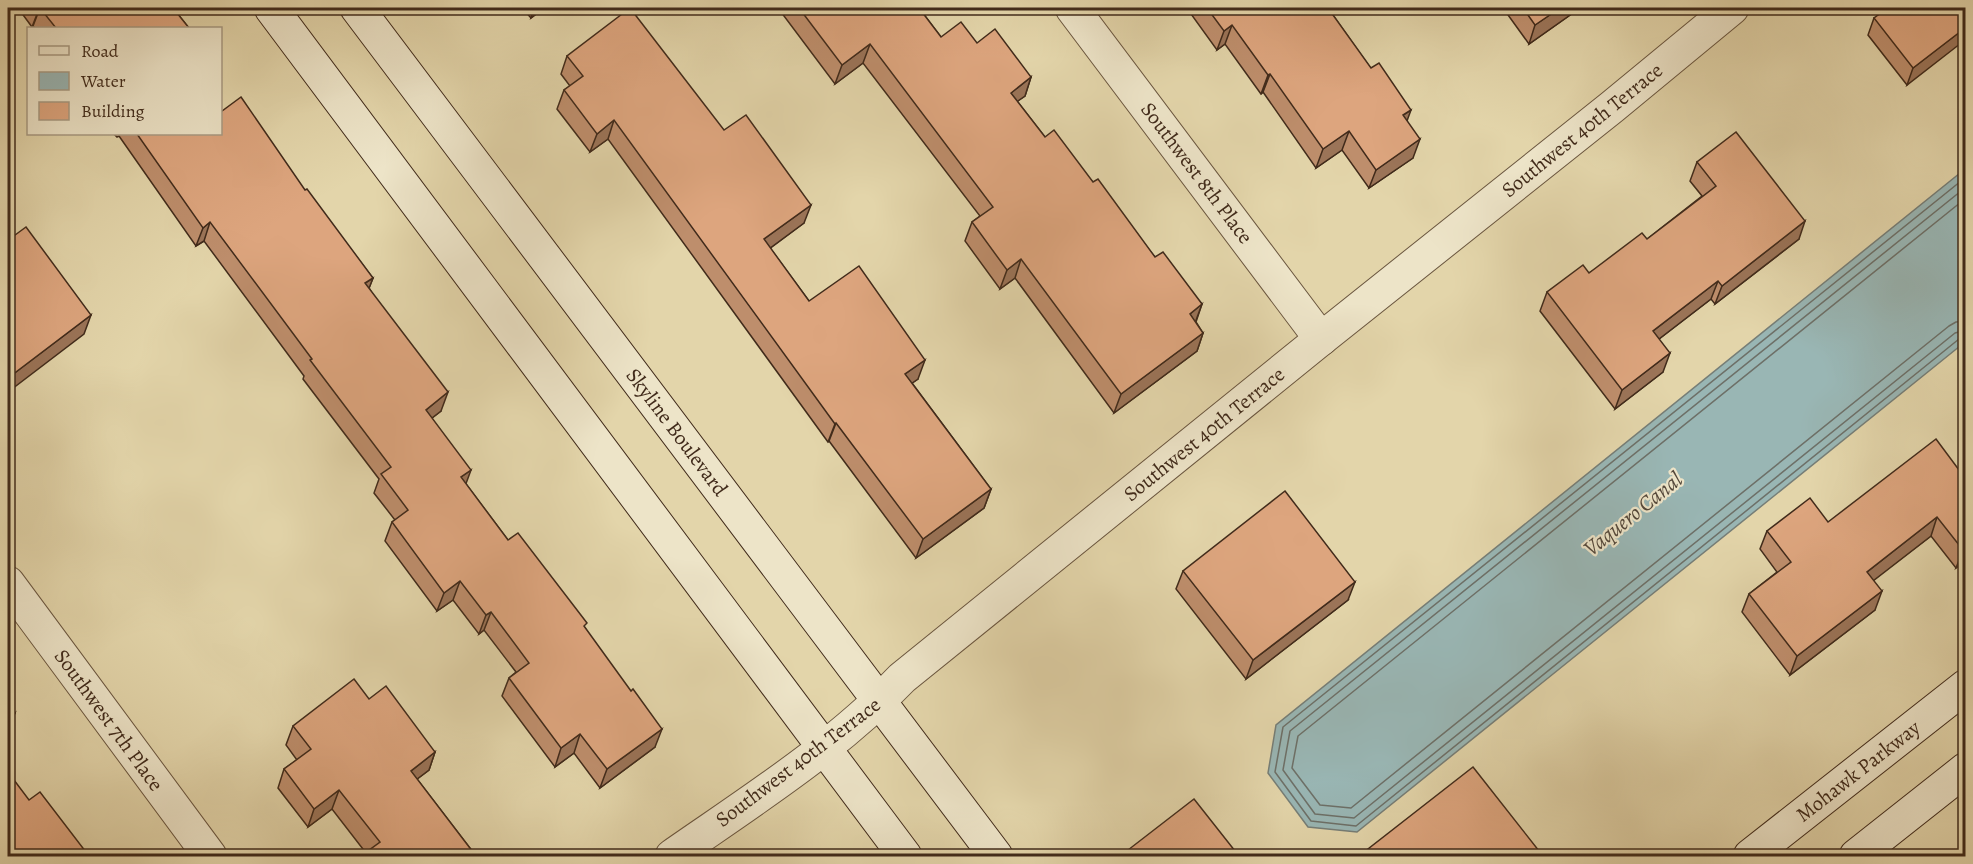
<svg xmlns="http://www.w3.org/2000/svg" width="1973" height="864" viewBox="0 0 1973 864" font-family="Alegreya,serif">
<rect width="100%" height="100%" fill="#e3d5aa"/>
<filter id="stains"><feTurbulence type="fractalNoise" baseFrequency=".00333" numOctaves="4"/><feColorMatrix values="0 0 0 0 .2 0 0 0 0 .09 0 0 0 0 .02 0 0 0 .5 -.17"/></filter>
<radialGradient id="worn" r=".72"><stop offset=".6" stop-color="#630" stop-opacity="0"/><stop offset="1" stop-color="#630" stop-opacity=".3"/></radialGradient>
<!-- water -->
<polygon fill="#99b6b4" stroke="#767e77" stroke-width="1.5" points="1965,169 1965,342 1357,832 1308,827 1268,773 1276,725"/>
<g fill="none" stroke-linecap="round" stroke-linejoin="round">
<!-- shore -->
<g stroke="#6d7068" stroke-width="1.5">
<polyline points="1966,177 1283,727 1275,772 1311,821 1356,826 1959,339 1966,338"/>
<polyline points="1966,187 1290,731 1283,770 1315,814 1354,818 1955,333 1966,330"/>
<polyline points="1966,198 1298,736 1292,768 1320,805 1351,808 1949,326 1956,322 1966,321"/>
</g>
<defs>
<g id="street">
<polyline points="1072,8 1321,339"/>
<polyline points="8,583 210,856"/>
<path d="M672,856C751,801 835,748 902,678L1321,339L1612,107L1732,8"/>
</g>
<g id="secondary">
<polyline points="271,8 905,856"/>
<polyline points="357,8 996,856"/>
<polyline points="1750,856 1966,686"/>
<polyline points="1856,856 1966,769"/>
</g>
</defs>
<!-- street casing -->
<use href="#street" stroke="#6a563f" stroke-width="35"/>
<!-- secondary casing -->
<use href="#secondary" stroke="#412b1b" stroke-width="35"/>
<!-- street -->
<use href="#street" stroke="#ede4c8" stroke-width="33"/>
<!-- secondary -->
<use href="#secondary" stroke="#ede4c8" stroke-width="33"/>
</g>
<!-- wall -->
<g fill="#be8e6c" stroke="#412b1b" stroke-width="1.5">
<polygon points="18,8 173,8 189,28 35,28 33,26 32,27"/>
<polygon points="522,8 544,8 531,18"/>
<polygon points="778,8 919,8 941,37 977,43 1031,77 1025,96 1017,101 1045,137 1093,182 1155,257 1202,304 1196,322 1203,333 1197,351 1114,413 1015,278 1000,289 965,241 972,222 980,216 863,63 835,84"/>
<polygon points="1194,8 1328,8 1407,120 1413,158 1369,188 1342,150 1316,168 1263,92 1261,94 1225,44 1217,50 1191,14"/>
<polygon points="1503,8 1580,8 1529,44"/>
<polygon points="1965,8 1907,85 1868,35 1874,18"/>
<polygon points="567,56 724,130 804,223 770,248 809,301 918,379 912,383 991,489 984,508 916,558 829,441 828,442 608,139 590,152 557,109 564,90 570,86 561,74"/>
<polygon points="114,134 220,134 305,190 373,278 369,288 441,411 432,418 466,484 508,540 585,628 655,747 600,788 574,753 555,767 502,696 509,678 516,672 484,630 479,634 453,600 437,611 385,541 392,522 395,520 374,493 379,479 303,379 304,376 204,241 196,246 119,136 117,137"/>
<polygon points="1697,162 1799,239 1715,304 1711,299 1659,339 1663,372 1615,409 1540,311 1547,292 1589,273 1647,239 1702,196 1690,181"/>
<polygon points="1965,478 1965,561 1956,568 1931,536 1873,580 1875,610 1790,675 1742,612 1749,594 1777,572 1760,549 1767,531 1828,522"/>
<polygon points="1183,571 1348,600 1246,679 1176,589"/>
<polygon points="369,699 435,752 429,770 417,779 476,856 366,853 332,809 308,827 278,788 284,769 297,760 286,745 293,726"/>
<polygon points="1128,850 1239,856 1126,856"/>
</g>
<!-- shaded-wall -->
<g fill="#9b7458" stroke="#412b1b" stroke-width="1.5">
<polygon points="40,8 33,26 32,27 39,9"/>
<polygon points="534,8 544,8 531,18"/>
<polygon points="1560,8 1580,8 1529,44 1535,25"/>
<polygon points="1232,25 1225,44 1217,50 1224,31"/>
<polygon points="1965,28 1965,40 1907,85 1913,68"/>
<polygon points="870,44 863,63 835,84 842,65"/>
<polygon points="1270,74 1263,92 1261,94 1268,75"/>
<polygon points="1031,77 1025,96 1004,111 1011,93"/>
<polygon points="1411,110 1404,129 1403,115"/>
<polygon points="614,120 608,139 590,152 597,134"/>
<polygon points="1349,131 1342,150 1316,168 1323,149"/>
<polygon points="1420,139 1413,158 1369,188 1376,170"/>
<polygon points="811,205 804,223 757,258 764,239"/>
<polygon points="1805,221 1799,239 1715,304 1722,286"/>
<polygon points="210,222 204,241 196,246 203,228"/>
<polygon points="1021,259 1015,278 1000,289 1007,270"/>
<polygon points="373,278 366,296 365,283"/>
<polygon points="1718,281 1711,299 1646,349 1653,331"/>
<polygon points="1202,304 1195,323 1190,314"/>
<polygon points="91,315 84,334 8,392 8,378"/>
<polygon points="1203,333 1197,351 1114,413 1121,394"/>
<polygon points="1670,353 1663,372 1615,409 1622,390"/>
<polygon points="925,360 918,379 898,393 905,374"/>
<polygon points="448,392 441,411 419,428 426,410"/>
<polygon points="836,423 829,441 828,442 835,424"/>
<polygon points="471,470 464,489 461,477"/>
<polygon points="991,489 984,508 916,558 923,539"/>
<polygon points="1937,517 1931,536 1860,591 1867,572"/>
<polygon points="1965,547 1965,561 1956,568 1963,550"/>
<polygon points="460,581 453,600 437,611 444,593"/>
<polygon points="1355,582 1348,600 1246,679 1253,660"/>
<polygon points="1882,591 1875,610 1790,675 1797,656"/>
<polygon points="491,612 484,630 479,634 486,615"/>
<polygon points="15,713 8,732 8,733 8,719"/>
<polygon points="662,729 655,747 600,788 607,769"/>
<polygon points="580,734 574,753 555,767 561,748"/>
<polygon points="435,752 429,770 404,789 411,771"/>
<polygon points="339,790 332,809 308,827 314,809"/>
</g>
<!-- building -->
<g fill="#dda57e" stroke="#412b1b" stroke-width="1.5">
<polygon points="38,8 173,8 189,28 56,28 40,8 39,9"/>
<polygon points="630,8 724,130 746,115 811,205 764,239 809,301 859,266 925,360 905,374 991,489 923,539 836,423 835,424 614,120 597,134 564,90 583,76 567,56"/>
<polygon points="799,8 919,8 941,37 961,22 977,43 995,29 1031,77 1011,93 1045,137 1054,130 1093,182 1098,179 1155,257 1163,252 1202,304 1190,314 1203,333 1121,394 1021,259 1007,270 972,222 993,207 870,44 842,65"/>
<polygon points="1207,8 1328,8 1371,68 1379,63 1411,110 1403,115 1420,139 1376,170 1349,131 1323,149 1270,74 1268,75 1232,25 1224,31"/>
<polygon points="1523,8 1560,8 1535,25"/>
<polygon points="1888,8 1965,8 1965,28 1913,68 1874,18"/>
<polygon points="241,97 305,190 307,189 373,278 365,283 448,392 426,410 471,470 461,477 508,540 518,533 587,623 584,626 631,691 633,689 662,729 607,769 580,734 561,748 509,678 529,663 491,612 486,615 460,581 444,593 392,522 408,510 381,474 391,467 310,360 312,359 210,222 203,228 137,134 220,134 220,109 222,111"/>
<polygon points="1736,132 1805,221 1722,286 1718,281 1653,331 1670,353 1622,390 1547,292 1583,265 1589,273 1642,233 1647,239 1716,186 1697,162"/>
<polygon points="26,227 91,315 8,378 8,233 11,238"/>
<polygon points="1936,439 1965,478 1965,547 1963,550 1937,517 1867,572 1882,591 1797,656 1749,594 1791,562 1767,531 1810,498 1828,522"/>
<polygon points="1285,491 1355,582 1253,660 1183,571"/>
<polygon points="354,679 369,699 386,686 435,752 411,771 476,856 361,856 380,842 339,790 314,809 284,769 311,749 293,726"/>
<polygon points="8,703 15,713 8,719"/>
<polygon points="1473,767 1543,856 1359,856"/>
<polygon points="8,772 29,800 40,792 89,856 8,856"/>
<polygon points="1194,799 1239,856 1133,856 1128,850"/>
</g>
<g text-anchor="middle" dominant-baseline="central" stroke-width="4.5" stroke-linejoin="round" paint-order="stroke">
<!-- street labels -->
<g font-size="21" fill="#412b1b" stroke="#ede4c8">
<text transform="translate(1582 130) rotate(-39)">Southwest 40th Terrace</text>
<text transform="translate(1197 173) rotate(53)">Southwest 8th Place</text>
<text transform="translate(677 432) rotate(53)">Skyline Boulevard</text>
<text transform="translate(1204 434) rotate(-39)">Southwest 40th Terrace</text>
<text transform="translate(109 720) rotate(54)">Southwest 7th Place</text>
<text transform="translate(798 762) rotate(-37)">Southwest 40th Terrace</text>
<text transform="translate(1858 771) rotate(-38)">Mohawk Parkway</text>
</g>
<!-- water labels -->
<g font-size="22" font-style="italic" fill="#53473a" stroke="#ede4c8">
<text transform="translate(1633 514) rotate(-39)">Vaquero Canal</text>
</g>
</g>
<!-- margin -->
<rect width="1973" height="864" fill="none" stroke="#e3d5aa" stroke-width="30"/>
<rect x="9" y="9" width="1955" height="846" fill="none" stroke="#412b1b" stroke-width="3"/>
<rect x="15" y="15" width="1943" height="834" fill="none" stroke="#412b1b" stroke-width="1.5"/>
<!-- legend -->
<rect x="27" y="27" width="195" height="108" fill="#ede4c8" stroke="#a89a83" stroke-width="1.5"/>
<rect x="39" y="46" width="30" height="9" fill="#ede4c8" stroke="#a89a83" stroke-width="1.5"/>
<text x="81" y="57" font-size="18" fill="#412b1b">Road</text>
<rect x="39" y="72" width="30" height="18" fill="#99b6b4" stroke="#a89a83" stroke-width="1.5"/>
<text x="81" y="87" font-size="18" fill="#412b1b">Water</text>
<rect x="39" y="102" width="30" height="18" fill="#dda57e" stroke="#a89a83" stroke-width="1.5"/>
<text x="81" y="117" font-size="18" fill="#412b1b">Building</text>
<rect width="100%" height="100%" filter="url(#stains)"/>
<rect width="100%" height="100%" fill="url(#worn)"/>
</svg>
